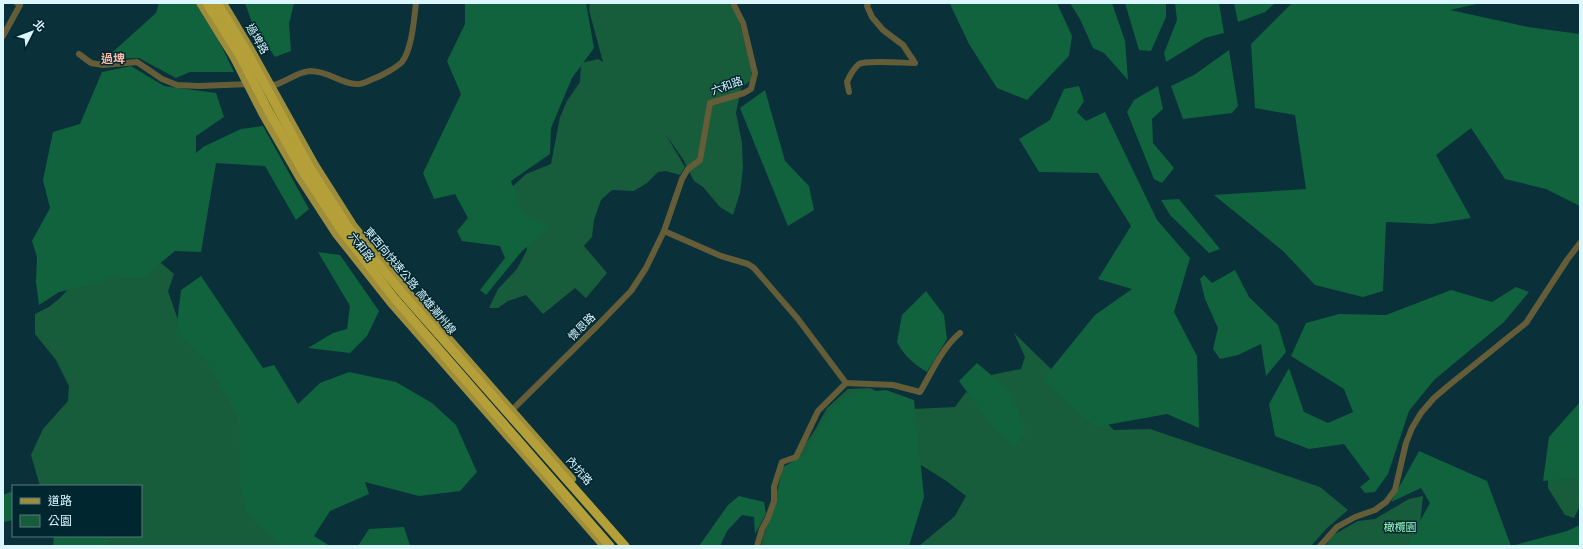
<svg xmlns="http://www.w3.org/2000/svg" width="1583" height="549" viewBox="0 0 1583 549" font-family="'DejaVu Sans','Noto Sans TC',sans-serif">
<rect width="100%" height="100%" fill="#0a303a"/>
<!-- green -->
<g fill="#185d3b">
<polygon points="590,3 728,3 736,10 752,70 750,81 741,88 736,113 742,143 743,168 740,193 733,215 720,207 703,187 694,181 683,159 666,135 685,167 680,175 666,171 658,172 647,183 634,191 612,190 601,200 594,220 592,237 584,246 607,273 586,298 575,288 543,314 526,295 508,301 498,308 489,308 498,289 517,269 527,250 526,239 509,190 526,174 551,164 560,117 567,101 580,82 581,63 598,59 603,62 589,10"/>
<polygon points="161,263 174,274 168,291 181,329 205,347 305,546 70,546 54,536 141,536 141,486 40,486 31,455 43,429 68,401 69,386 56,360 35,334 35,314 49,307 60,298 79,277 135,267"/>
<polygon points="1014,333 1114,430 1150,429 1320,487 1348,510 1327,528 1311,546 919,546 955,516 966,496 945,480 921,465 888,480 816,546 761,546 763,535 776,504 784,473 815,430 827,408 848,389 870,388 913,409 955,407 966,392 991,407 998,394 991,375 1021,369 1025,357"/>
<polygon points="1580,445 1580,506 1574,518 1565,515 1548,488 1548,466"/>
<polygon points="1423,496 1418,546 1325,546 1333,535 1358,521 1375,519 1409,499"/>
</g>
<!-- forest -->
<g fill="#11633d">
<polygon points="159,3 195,3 218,39 234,72 190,72 176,78 139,58 105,59 156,13"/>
<polygon points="245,3 294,3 289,24 291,51 275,57 253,25"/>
<polygon points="465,3 586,3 594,48 572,78 551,128 550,154 511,181 523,213 550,227 522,251 486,295 480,290 505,258 500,246 462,241 457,231 468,218 455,194 434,199 423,173 461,94 447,61 465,24"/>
<polygon points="953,3 1057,3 1072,36 1069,56 1027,100 997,88 969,44 950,4"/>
<polygon points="1070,3 1112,3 1125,41 1128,80 1104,53 1093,48 1080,19"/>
<polygon points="1125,3 1166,3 1166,17 1151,51 1139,50"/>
<polygon points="1175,3 1219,3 1224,33 1205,38 1166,62 1164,53 1177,20"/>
<polygon points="1234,3 1275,3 1265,12 1238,22"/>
<polygon points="1292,3 1481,3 1450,10 1528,27 1580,34 1580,206 1546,189 1505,179 1471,128 1436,155 1471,218 1432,224 1386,222 1383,291 1363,297 1315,285 1283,251 1214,195 1306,189 1295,115 1255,108 1251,44"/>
<polygon points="1229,50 1238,106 1232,113 1183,119 1171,86 1194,75"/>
<polygon points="131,66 164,86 216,93 224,117 196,136 196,153 203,147 241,129 263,126 309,209 296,220 265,166 216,163 201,252 175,251 141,279 113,277 89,285 59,292 39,305 36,282 37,257 32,241 50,208 43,180 53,132 80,124 102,72"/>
<polygon points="1079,86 1084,101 1077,112 1086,121 1105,112 1157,220 1190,258 1174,312 1197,356 1199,428 1167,414 1095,427 1043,379 1095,315 1132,289 1098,279 1131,226 1098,173 1039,172 1019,139 1050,120 1064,89"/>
<polygon points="1158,86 1163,109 1152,119 1153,143 1174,168 1162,183 1154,179 1127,112 1134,100"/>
<polygon points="765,90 785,161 809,186 814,210 788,226 740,108"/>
<polygon points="1179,199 1220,249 1209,253 1170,215 1161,200"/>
<polygon points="318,252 340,255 379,311 367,336 350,353 308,348 333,333 347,329 350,306"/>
<polygon points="1235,270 1249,297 1278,325 1286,352 1266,376 1261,344 1238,355 1220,359 1213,349 1218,328 1205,299 1200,279 1204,275 1212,283"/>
<polygon points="201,276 263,368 274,365 298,404 320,383 349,372 396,382 432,403 456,425 477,472 460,491 419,496 365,482 369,494 330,511 314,536 330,546 282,546 249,517 240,488 239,419 208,364 176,332 181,290"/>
<polygon points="1516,287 1529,292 1504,322 1434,380 1409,411 1388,474 1375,492 1365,493 1360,487 1370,479 1344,444 1309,449 1275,436 1269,404 1289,368 1304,412 1328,423 1353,412 1344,389 1291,356 1306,323 1339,314 1386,315 1451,290 1492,302"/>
<path d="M926,291L944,315L947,339L927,372C914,364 904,356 897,342L902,315Z"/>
<polygon points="977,363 1011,392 1026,433 1014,447 994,429 959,381"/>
<polygon points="886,390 914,400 924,497 909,546 766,546 765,542 783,467 805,455 831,408 853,393"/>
<polygon points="1580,402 1580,480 1569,478 1543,481 1549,437"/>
<polygon points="1419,451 1487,481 1511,546 1567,531 1580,525 1580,546 1406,546 1430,503 1421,488 1391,502"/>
<polygon points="13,491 13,520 3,522 3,495"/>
<polygon points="739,496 764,502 766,514 755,534 754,517 742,515 727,531 720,546 699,546 728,505"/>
<polygon points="404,527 410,546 358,546 369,529"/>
<polygon points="54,536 114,536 115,537 104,546 53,546"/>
</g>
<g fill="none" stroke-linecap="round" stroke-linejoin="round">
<!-- minor -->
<g stroke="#655d38" stroke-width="6">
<polyline points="3,36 20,5 17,3"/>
<polyline points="79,54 91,63 103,65 137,62 162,79 177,85 199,86 250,84"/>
<path d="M267,86C280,87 295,72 310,71C329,71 339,83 356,84C361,85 368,81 373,79C381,76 396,68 402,62C412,49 414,19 416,3"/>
<path d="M849,92L847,82C850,75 853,69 859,64C866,60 905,63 915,63L903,45L883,30L872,17L867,6L868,3"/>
<polyline points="664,231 721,256 748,264 754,268 798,319 846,383"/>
<path d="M846,383L893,385L920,392C932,372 942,348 960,333"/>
<polyline points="510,412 597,326 631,291 646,268 664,231 682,179 688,169 700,160 710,103 744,93 751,89 755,73 743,23 733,3"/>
<polyline points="757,546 762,529 768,518 774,501 774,487 782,462 796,457 818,411 846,383"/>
<polyline points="1320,546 1337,527 1355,517 1375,510 1386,502 1395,490 1406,443 1412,428 1421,413 1434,398 1448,386 1526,323 1567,260 1580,243"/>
</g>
<!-- major -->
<g stroke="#9e8d3b" stroke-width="8">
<polyline points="200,3 234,58 262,113 299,177 336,234 390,302 604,546"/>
<polyline points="223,3 250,48 315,165 353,225 406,290 572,479"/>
</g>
<!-- highway-bridge -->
<g stroke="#b59f39" stroke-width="9">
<polyline points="207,3 239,54 268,110 304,173 342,231 395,299 610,546"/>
<polyline points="217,3 246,50 310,168 348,227 403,294 625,546"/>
</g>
</g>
<g text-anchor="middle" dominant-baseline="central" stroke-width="3" stroke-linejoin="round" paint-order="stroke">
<!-- street labels -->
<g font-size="11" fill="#dbf6fd" stroke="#00262f">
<text transform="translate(257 39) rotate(60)">過埤路</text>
<text transform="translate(727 86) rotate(-20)">六和路</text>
<text transform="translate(361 247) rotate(52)">六和路</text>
<text transform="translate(410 281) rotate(50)">東西向快速公路 高雄潮州線</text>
<text transform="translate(582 327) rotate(-45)">懷恩路</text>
<text transform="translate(579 471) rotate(49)">內坑路</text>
</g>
<!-- park labels -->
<g font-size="11" fill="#9afbc2" stroke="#00262f">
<text x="1400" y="527">橄欖園</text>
</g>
<!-- neighbourhood labels -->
<g font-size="12" font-weight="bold" fill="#fbbaa7" stroke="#00262f">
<text x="113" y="59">過埤</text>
</g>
</g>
<!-- border -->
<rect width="1583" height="549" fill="none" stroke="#dbf6fd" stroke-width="8"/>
<!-- legend -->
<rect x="12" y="485" width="130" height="52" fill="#00262f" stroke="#587981"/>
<rect x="20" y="498" width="20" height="6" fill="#9e8d3b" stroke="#587981"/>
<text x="48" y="505" font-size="12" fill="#dbf6fd">道路</text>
<rect x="20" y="515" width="20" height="12" fill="#185d3b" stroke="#587981"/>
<text x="48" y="525" font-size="12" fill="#dbf6fd">公園</text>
<!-- north arrow -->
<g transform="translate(32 32) rotate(48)" stroke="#00262f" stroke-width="3" paint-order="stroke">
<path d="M0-3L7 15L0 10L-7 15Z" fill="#dbf6fd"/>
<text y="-6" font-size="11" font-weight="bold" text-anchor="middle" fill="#dbf6fd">北</text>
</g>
</svg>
